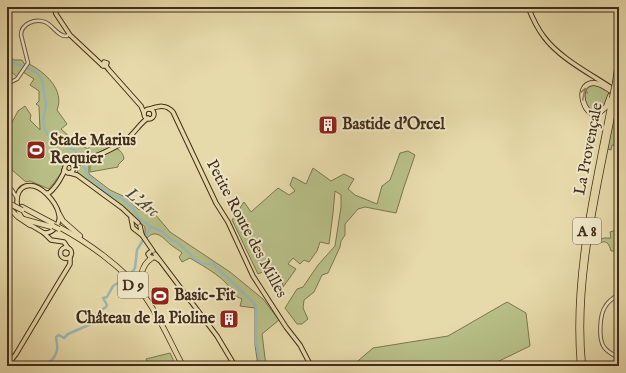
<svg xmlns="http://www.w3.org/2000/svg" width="626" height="373" viewBox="0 0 626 373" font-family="'IM FELL English',serif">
<rect width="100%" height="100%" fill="#e7daaa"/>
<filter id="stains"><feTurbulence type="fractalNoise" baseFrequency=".005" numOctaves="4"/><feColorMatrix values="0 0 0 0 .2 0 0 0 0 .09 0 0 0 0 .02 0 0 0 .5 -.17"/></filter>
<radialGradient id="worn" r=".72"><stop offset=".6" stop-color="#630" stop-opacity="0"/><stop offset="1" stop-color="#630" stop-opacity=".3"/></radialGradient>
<!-- green -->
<g fill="#b7bf87" stroke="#7c7650">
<polygon points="7,51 9,56 14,60 22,60 25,65 17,77 7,68"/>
<path d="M29,64C45,72 65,90 57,110L67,124L61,129L70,137L69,139L88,149L92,143C100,146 108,142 115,145L75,163L66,162V156L63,164L62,172L49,189L30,181L26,182L12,170L11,124L18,111L25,106L31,115L30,120L40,130L39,106L36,104L39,101V91L30,85L34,79L23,72Z"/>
<polygon points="595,84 609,91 608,100 604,109 593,113 585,106 584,92 586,87"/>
<polygon points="619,103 618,145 612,145 611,150 607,149 614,118"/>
<path d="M116,148C121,151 123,153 124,159L118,165V167L90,172V160Z"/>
<polygon points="408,151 415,155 404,187 396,213 365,207 358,209 345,224 345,235 341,241 340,247 328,273 322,275 314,292 304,300 303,308 308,319 302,324 297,324 285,308 297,289 303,287 318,265 335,246 341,207 341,195 335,191 333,213 329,244 320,242 317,251 309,262 304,260 300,264 293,258 288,264 296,269 283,287 282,277 273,267 258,274 232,220 244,202 251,212 278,188 289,195 295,191 290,185 293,177 306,184 313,168 331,181 344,174 354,179 348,189 355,195 377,204 382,186 390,180 400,153"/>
<path d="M89,162V174L110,190L125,197L139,210L145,205L149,207L170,232L230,272L263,299L279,320L262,334L266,366H258L255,345V308L240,306L242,299L235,296C227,278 206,268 190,258L182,262L179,257L182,253C179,250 175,248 171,245C164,239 156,228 147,238L145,234V227L123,208L78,173L76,167Z"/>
<path d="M619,229V251H611C609,243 606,239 598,244L596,241L604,238H611L610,232Z"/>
<polygon points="507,302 526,313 530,346 493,364 486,366 352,366 373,348 448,336"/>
<polygon points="170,353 176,366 149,366 146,359"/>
</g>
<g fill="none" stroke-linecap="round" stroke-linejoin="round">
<!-- river -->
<g stroke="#9cb8b5" stroke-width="2.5">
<polyline points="7,61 20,65 34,71 39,75 42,80 46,105 43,122 46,132 52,140 75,150 89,177 109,193 124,200 134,210 139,218 151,227 161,231 172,240 178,243 193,257 203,264 213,264 254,303 256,307 256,343 261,366"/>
<polyline points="130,275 135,268 137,250 151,227"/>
<path d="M34,366L35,365C44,367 55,361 57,350C58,346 56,340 56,337L59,335L64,338L68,334L91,324L97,313L106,307L107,305L103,298L107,297L113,286L121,281"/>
</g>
<defs>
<g id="minor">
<path d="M7,86L9,83L17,79L28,63L21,35C21,24 35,18 45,22C53,25 58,37 67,36L69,33"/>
<polyline points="7,187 12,190 17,198"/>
<path d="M619,294C613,298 608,301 605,307C600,314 598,339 604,347C607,352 614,355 619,358"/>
</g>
<g id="major">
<polyline points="54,7 56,14 70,35 102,65"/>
<path d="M528,7C532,17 537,28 544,37C561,60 595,76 619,93"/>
<polyline points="106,66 107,63 104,62 103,66 106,66 109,70 141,106 144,113"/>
<path d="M150,109C159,106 166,104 173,112L216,203L228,222L253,276L286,327L300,345L311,366"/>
<circle cx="149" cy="114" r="5"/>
<path d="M77,164C93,157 112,151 126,140C133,135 141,122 148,118"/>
<polyline points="64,170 68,173 72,172 74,168 72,164"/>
<polyline points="70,173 77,175 122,208 138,223"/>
<path d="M47,193H49C54,189 60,180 63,174C65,170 64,168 66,164L69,163L76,164"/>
<polyline points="131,218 133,228 142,235"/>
<path d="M23,219C16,211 13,190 26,186C40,182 56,202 59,214C61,223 53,234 44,233"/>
<polyline points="29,224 44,233 51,240 64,242 68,248"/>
<polyline points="140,226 142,235 153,251"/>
<circle cx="66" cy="253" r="5.5"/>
<polyline points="150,252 148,254 150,257 156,258 159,260"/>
<polyline points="155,254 217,336 235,366"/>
<polyline points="7,366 16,354 56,287 70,264 70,257"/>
</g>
<g id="highway">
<polyline points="615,83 619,56"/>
<polyline points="618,84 619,77"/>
<path d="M610,96L606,107L599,113H591C581,107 577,83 594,83C601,83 609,90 615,93"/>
<polyline points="7,202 14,206"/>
<polyline points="7,206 18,217 30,225"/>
<polyline points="22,207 54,224"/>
<polyline points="59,214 63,221 80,236"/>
<polyline points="23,219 52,227"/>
<path d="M59,227C87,242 124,268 143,294C159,315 170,342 183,366"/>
<path d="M144,291C138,281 141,265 152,258"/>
<path d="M580,366C572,275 595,186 612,98"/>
<path d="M583,366C574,278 599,186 615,100"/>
</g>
</defs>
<!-- minor casing -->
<use href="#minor" stroke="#6a583e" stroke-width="4.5"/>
<!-- major casing -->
<use href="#major" stroke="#412d1a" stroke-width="5.5"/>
<!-- highway casing -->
<use href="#highway" stroke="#412d1a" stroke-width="6"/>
<!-- minor -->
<use href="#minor" stroke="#efe7c8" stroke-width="2.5"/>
<!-- major -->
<use href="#major" stroke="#e7daaa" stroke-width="3.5"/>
<!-- highway -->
<use href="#highway" stroke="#e7daaa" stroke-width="4.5"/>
<defs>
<g id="highway-bridge">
<polyline points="612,98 615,83"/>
<polyline points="615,100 618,84"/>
<polyline points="14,206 22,210"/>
<polyline points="53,226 59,229"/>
</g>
</defs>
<!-- highway-bridge casing -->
<use href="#highway-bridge" stroke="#412d1a" stroke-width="6" stroke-linecap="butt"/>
<!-- highway-bridge -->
<use href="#highway-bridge" stroke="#e7daaa" stroke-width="4.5"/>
</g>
<!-- one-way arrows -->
<defs><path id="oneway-shaft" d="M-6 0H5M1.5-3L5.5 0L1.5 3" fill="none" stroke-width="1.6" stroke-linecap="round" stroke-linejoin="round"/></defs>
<use stroke="#948462" href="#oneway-shaft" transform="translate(584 94) rotate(-78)"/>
<!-- icons -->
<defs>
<symbol id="building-square" viewBox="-11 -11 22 22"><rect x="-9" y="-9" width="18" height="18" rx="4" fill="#8f2418" stroke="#efe7c8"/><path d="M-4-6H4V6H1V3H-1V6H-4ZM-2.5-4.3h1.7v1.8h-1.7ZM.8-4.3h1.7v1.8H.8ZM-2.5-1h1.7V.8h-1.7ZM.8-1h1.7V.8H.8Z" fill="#fff"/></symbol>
<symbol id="stadium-square" viewBox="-11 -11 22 22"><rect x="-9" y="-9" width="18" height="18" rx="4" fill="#8f2418" stroke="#efe7c8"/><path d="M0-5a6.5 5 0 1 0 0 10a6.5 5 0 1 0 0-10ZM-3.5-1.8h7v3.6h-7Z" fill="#fff"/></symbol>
</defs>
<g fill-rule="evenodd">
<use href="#building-square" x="317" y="114" width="22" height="22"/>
<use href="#stadium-square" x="25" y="139" width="22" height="22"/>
<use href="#stadium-square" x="149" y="285" width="22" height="22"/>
<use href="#building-square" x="218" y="308" width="22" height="22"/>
</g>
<g text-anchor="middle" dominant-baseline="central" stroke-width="4" stroke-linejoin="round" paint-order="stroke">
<!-- shield labels -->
<g fill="#efe7c8" stroke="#75654e" stroke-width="1">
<rect x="573" y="218" width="28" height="26" rx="3"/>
<rect x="118" y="272" width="30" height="26" rx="3"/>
</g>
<g font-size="15" font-weight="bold" fill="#412d1a">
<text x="587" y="231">A 8</text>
<text x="133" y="285">D 9</text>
</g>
<!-- poi labels -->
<g font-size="16" font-weight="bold" fill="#412d1a" stroke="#efe7c8" text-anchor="start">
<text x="342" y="125">Bastide d'Orcel</text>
<text x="50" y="141">Stade Marius<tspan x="50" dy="18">Requier</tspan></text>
<text x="174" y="296">Basic-Fit</text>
<text x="215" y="319" text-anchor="end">Château de la Pioline</text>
</g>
<!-- street labels -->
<g font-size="16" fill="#412d1a" stroke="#efe7c8">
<text transform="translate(589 149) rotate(-79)">La Provençale</text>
<text transform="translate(246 229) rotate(62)">Petite Route des Milles</text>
</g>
<!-- water labels -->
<g font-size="17" font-style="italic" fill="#534939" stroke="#efe7c8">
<text transform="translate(142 203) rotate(38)">L'Arc</text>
</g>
</g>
<!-- margin -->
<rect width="626" height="373" fill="none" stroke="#e7daaa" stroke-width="24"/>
<rect x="8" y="8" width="610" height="357" fill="none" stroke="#412d1a" stroke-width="2"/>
<rect x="12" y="12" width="602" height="349" fill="none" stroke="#412d1a"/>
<rect width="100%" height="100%" filter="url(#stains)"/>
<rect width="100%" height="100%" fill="url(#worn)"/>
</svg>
